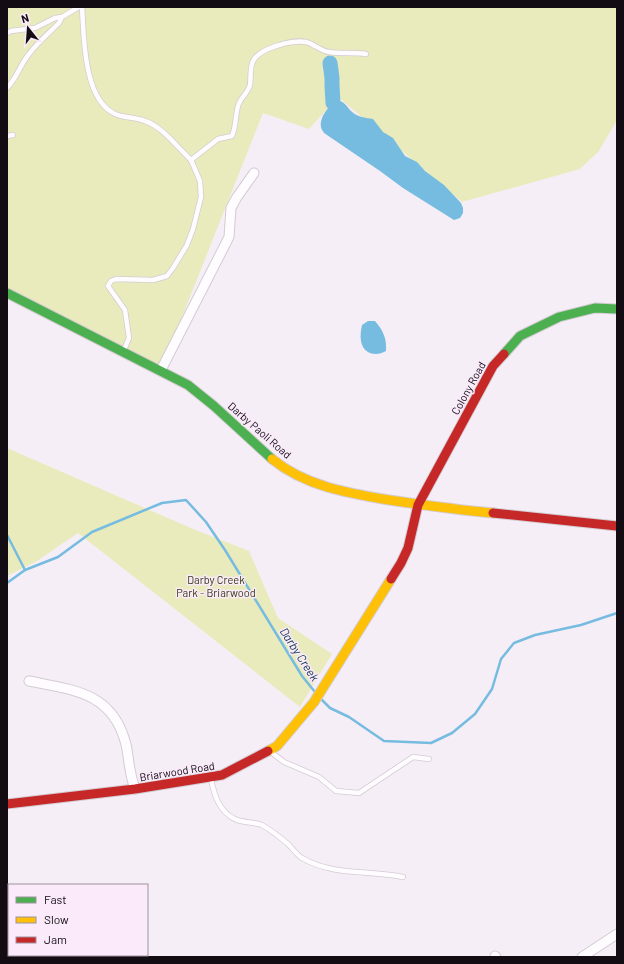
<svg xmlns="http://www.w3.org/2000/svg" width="624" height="964" viewBox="0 0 624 964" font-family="Barlow,sans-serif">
<rect width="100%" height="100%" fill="#f6eef6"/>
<!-- green -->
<g fill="#e9ebbc">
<polygon points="7,7 617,7 617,120 599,151 580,169 462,202 338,97 309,129 263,113 161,370 7,293"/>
<polygon points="7,448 193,529 249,551 278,618 332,654 300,707 78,533 37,561 7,576"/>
</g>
<!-- water -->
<g fill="#76bce0">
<path d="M338,100C346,103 346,106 351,111C357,117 366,118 373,119L383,132L393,138L405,156L417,162L425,171L444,185L461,203L463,208V213L460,218L454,220L403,188L380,171L324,133C323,131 321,129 321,127C319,117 330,104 338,100Z"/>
<path d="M368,321H375C383,330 387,339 386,351C376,357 363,354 361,341C360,336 361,330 362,325Z"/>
</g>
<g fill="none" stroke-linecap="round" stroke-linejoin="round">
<!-- stream -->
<g stroke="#76bce0" stroke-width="2.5">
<polyline points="7,535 25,570"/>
<polyline points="7,583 25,570 58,557 92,532 162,503 186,500 206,522 225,550 302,676 315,692"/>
<polyline points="321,699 330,708 349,717 384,741 431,743 452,733 475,714 492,689 501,659 514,643 535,635 581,625 617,613"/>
</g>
<!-- river -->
<polyline stroke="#76bce0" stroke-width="15" points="330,63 332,78 332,85 333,103"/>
<defs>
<g id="lane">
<path d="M82,7C84,36 83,99 115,114C124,118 135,117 145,121C163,127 177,147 191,160L218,139L232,136C236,127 235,117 238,106C240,98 248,93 250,85C251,78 250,70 252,64C255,49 293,39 306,42C314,44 321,51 329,52C341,54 353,52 366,54"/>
<polyline points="7,33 11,31 35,28 55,18 62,17 79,7"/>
<path d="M7,88C17,78 20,65 29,54C37,43 49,33 59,23L62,17"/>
<polyline points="7,136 13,135"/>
<polyline points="124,350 129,338 125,310 108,286 111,281 116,279 153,280 167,276 173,268 187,245 193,229 201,197 200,181 191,160"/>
<polyline points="271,752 284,762 319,777 336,791 359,793 413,757 429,759"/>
<path d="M211,779C214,794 219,812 235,819C243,823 254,822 262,825C271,830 281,838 289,845C293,849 297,855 302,858C333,876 369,870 403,877"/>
</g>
<g id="street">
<polyline points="161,370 229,237 231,208 237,197 254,173"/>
<path d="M29,681C73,690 111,692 125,741C128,750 128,760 130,769C131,776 133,783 135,789"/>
<polyline points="495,956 496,957"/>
<polyline points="582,957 617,934"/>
</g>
<g id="fast">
<polyline points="7,293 188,385 214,406 272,459"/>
<polyline points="504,354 520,336 559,317 595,308 617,309"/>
</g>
<g id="slow">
<path d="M272,459C305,486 347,493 389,500C423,505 458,510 493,513"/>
<polyline points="268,751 277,746 314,702 391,579"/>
</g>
<g id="jam">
<polyline points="493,513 617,526"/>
<polyline points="391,579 401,563 408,548 418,505 493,366 504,354"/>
<polyline points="7,804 135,789 222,775 268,751"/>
</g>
</defs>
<!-- lane casing -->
<use href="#lane" stroke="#d3ccd3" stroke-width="6"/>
<!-- street casing -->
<use href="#street" stroke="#d3ccd3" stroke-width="11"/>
<!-- fast casing -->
<use href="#fast" stroke="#d3ccd3" stroke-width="11"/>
<!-- slow casing -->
<use href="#slow" stroke="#d3ccd3" stroke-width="11"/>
<!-- jam casing -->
<use href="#jam" stroke="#d3ccd3" stroke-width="11"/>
<!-- lane -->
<use href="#lane" stroke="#fefcfe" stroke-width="4.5"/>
<!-- street -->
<use href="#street" stroke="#fefcfe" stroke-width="9"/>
<!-- fast -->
<use href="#fast" stroke="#4caf50" stroke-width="9"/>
<!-- slow -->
<use href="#slow" stroke="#ffc107" stroke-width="9"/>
<!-- jam -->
<use href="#jam" stroke="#c62828" stroke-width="9"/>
</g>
<g text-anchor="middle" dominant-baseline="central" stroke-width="3" stroke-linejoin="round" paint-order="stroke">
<!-- street labels -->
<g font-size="11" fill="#130d13" stroke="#faeafa">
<text transform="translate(468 388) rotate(-61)">Colony Road</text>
<text transform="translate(260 430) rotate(41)">Darby Paoli Road</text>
<text transform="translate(177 771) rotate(-9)">Briarwood Road</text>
</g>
<!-- park labels -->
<g font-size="11" fill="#363a13" stroke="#faeafa">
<text x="216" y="579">Darby Creek<tspan x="216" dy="13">Park - Briarwood</tspan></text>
</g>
<!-- water labels -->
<g font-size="12" font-style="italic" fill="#0b384c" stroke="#faeafa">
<text transform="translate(300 654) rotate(57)">Darby Creek</text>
</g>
</g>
<!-- border -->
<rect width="624" height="964" fill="none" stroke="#130d13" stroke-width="16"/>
<!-- legend -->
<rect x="8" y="884" width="140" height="72" fill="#faeafa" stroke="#9e929e"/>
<rect x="16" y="897" width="20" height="6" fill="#4caf50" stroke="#9e929e"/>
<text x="44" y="904" font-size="12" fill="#130d13">Fast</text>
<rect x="16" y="917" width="20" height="6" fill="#ffc107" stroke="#9e929e"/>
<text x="44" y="924" font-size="12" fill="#130d13">Slow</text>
<rect x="16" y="937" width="20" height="6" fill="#c62828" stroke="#9e929e"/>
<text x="44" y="944" font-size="12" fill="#130d13">Jam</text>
<!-- north arrow -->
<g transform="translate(28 28) rotate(343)" stroke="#faeafa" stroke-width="3" paint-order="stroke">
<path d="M0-3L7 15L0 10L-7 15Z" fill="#130d13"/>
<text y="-6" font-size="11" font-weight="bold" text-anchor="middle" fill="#130d13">N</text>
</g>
</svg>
